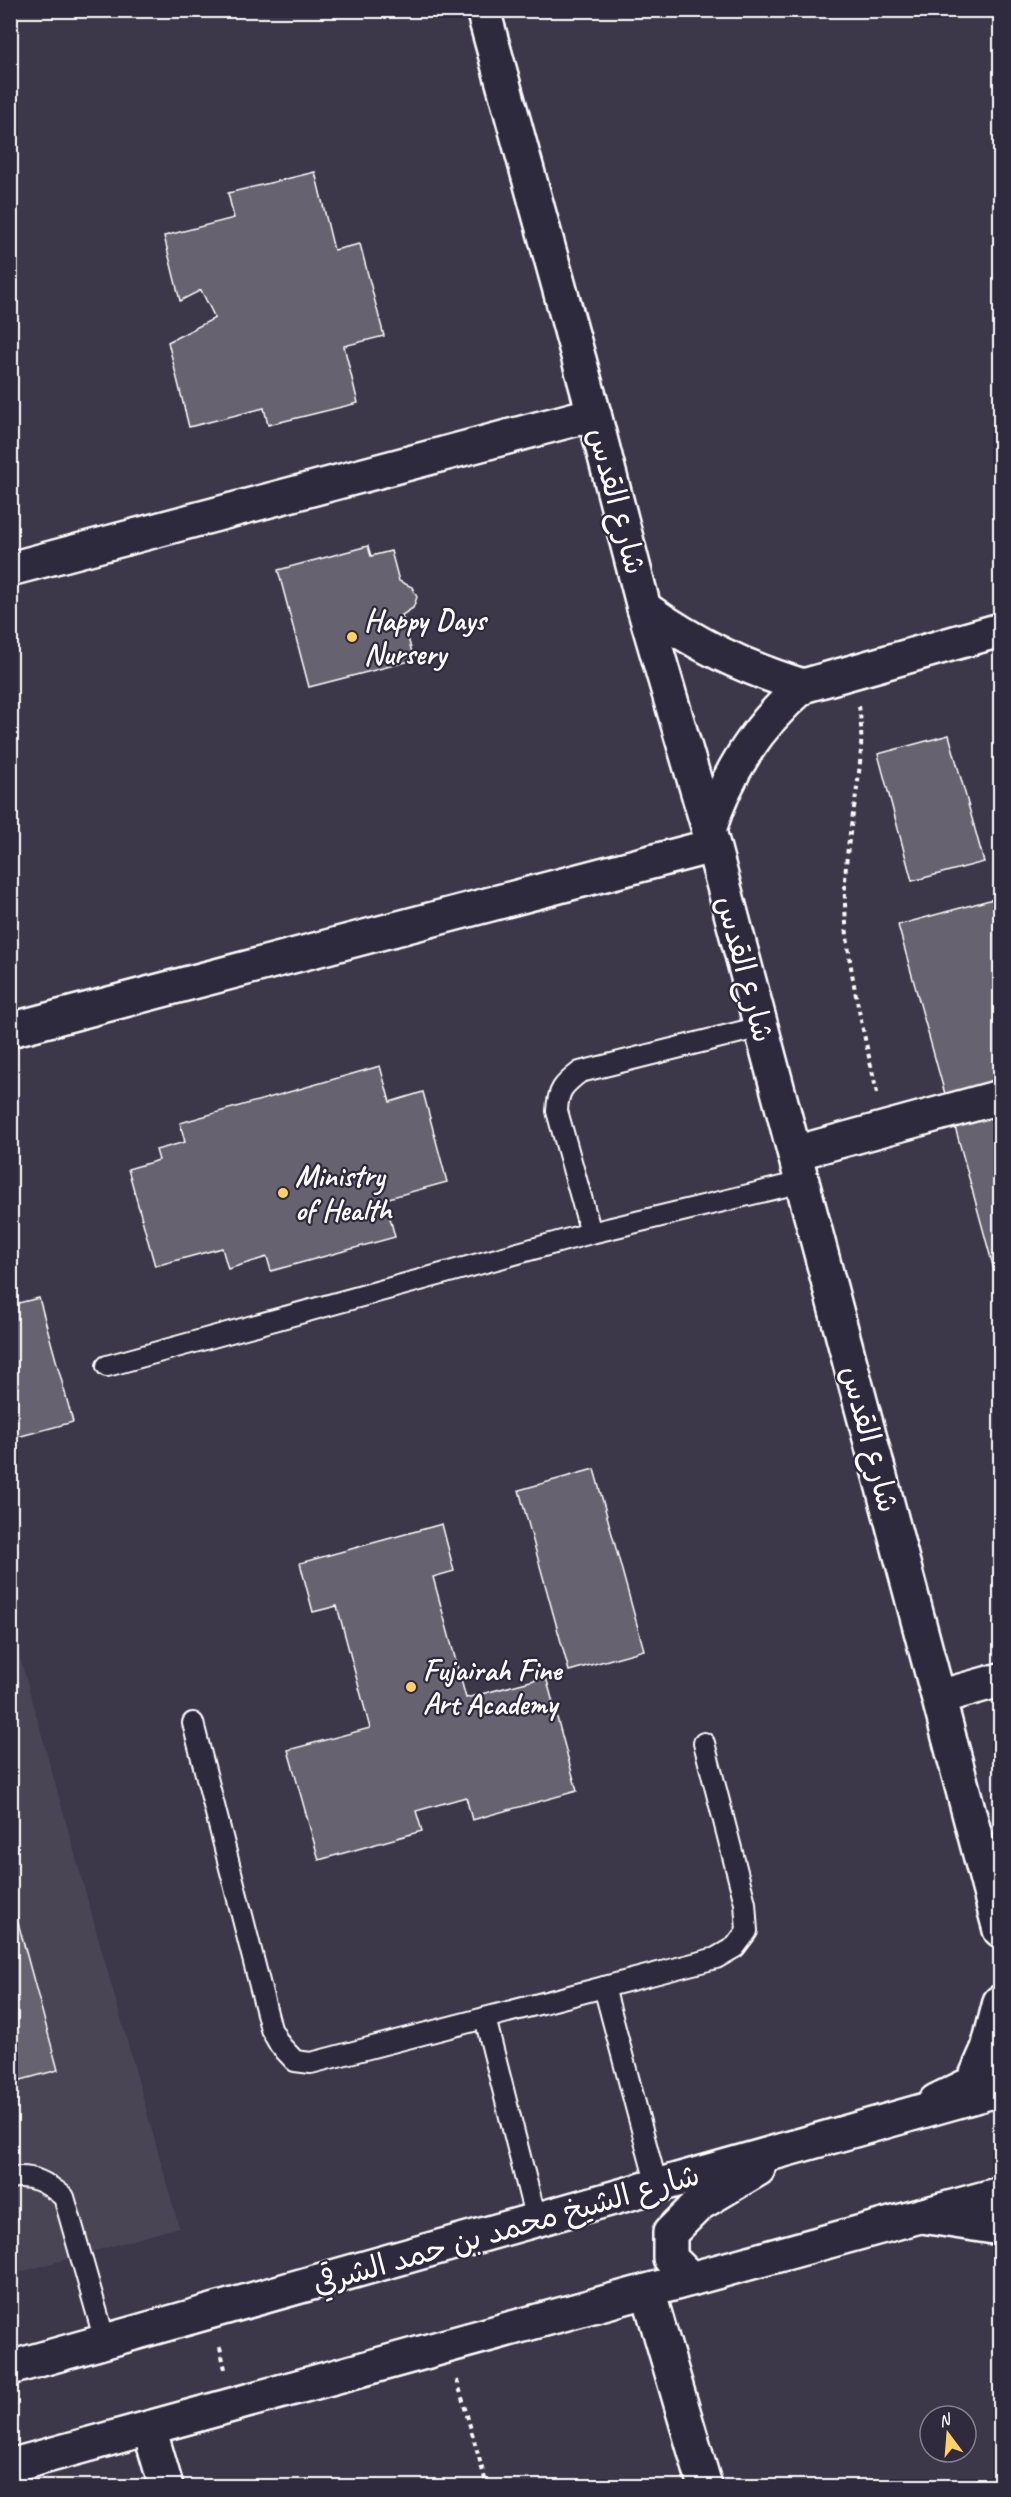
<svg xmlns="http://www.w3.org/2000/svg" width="1011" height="2497" viewBox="0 0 1011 2497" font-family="Caveat,'Playpen Sans Arabic',sans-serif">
<rect width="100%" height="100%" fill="#3c3749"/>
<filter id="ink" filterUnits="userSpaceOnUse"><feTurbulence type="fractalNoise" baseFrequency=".0167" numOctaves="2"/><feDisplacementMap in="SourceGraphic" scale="12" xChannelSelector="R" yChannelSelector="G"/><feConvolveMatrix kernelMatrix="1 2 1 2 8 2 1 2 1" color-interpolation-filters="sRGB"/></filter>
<g filter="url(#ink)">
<!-- built -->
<polygon fill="#494455" points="10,1621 179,2227 11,2275 10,2275"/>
<!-- building -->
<g fill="#666270" stroke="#fff" stroke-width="1.5">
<polygon points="315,172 334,250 360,244 384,336 344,346 358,403 268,425 264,408 189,427 168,342 215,318 201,290 180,301 164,236 234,218 228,193"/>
<polygon points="368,546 371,556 391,551 399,581 412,587 417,597 413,608 402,615 414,660 309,687 278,570"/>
<polygon points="949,735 984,862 912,881 878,754"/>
<polygon points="997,898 1000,909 1000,1079 945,1094 898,925"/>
<polygon points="380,1066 390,1102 423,1092 447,1182 385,1199 395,1237 271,1271 267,1257 228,1269 222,1248 155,1266 128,1169 159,1160 156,1150 185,1142 180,1123"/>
<polygon points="1000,1109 1000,1287 999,1288 954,1123"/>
<polygon points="39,1298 73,1422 10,1439 10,1305"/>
<polygon points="594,1469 644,1650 569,1671 519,1490"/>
<polygon points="442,1524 454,1571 433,1577 466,1698 546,1677 577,1791 472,1820 466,1797 416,1811 422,1831 319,1860 288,1750 370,1728 337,1606 313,1612 300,1563"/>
<polygon points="10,1893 58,2070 10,2083"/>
</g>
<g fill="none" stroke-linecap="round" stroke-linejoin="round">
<defs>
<g id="service">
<path d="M591,1233L557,1111C558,1090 563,1085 580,1072L761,1027"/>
<polyline points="107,1366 591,1233 802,1182"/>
<polyline points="193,1723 271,2029 280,2045 295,2061 311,2063 716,1958 735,1947 747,1931 745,1903 704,1743"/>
<polyline points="604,1987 657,2186"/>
<polyline points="485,2018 536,2220"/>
<path d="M10,2178C33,2174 47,2183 64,2197L105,2341"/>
</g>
<g id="minor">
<polyline points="10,569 594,414"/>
<path d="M644,608C697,645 742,667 803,686"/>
<path d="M709,830C727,772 757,726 803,686L1000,630"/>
<polyline points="10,1030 712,846"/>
<polyline points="795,1153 1000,1097"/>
<polyline points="939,1697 1000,1680"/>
<polyline points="648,2291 705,2486"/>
<polyline points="149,2428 166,2486"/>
</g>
<g id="tertiary">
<polyline points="483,10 594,414 644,608 709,830 1000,1930"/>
<polyline points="936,2101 973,2083 988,2049 1000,2002"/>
<polyline points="922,2216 1000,2228"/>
</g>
<g id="secondary">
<polyline points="691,2279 670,2258 670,2233 699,2204 758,2169"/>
<polyline points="10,2368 1000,2089"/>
<polyline points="10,2466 1000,2194"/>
</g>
</defs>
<!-- service casing -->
<use href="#service" stroke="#fff" stroke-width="24"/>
<!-- minor casing -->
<use href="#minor" stroke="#fff" stroke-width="38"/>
<!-- tertiary casing -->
<use href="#tertiary" stroke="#fff" stroke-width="38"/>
<!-- secondary casing -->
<use href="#secondary" stroke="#fff" stroke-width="38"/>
<!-- path -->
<g stroke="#fff" stroke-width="4" stroke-dasharray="4.5 4.5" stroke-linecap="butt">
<path d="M859,706C868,765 847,823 845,882C843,954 862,1023 877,1093"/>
<polyline points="220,2347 225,2369"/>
<polyline points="457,2380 487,2486"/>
</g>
<!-- service -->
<use href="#service" stroke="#2f2a3d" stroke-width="20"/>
<!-- minor -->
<use href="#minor" stroke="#2f2a3d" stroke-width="33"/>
<!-- tertiary -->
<use href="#tertiary" stroke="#2f2a3d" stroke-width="33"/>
<!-- secondary -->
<use href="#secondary" stroke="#2f2a3d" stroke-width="33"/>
</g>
</g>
<!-- markers -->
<g fill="#ffd166" stroke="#2f2a3d" stroke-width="2">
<circle cx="352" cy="637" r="6"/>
<circle cx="283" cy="1193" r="6"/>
<circle cx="411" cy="1687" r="6"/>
</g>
<g text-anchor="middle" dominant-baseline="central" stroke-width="4.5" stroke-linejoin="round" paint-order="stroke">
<!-- street labels -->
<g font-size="30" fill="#fff" stroke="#2f2a3d">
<text transform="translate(617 501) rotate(75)">شارع القدس</text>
<text transform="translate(745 969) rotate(75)">شارع القدس</text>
<text transform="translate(870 1439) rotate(75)">شارع القدس</text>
<text transform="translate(506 2229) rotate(-16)">شارع الشيخ محمد بن حمد الشرقي</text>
</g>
<!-- poi labels -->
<g font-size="30" font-weight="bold" fill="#fff" stroke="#2f2a3d" text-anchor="start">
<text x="364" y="620">Happy Days<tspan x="364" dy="34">Nursery</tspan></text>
<text x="295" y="1176">Ministry<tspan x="295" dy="34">of Health</tspan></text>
<text x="423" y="1670">Fujairah Fine<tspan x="423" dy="34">Art Academy</tspan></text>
</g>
</g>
<!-- margin -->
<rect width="1011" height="2497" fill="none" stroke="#2f2a3d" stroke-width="36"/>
<rect x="18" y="18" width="975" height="2461" fill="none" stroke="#fff" stroke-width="2" filter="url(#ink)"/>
<!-- north arrow -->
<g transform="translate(948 2434) rotate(344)"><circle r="28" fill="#2f2a3d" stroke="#827f8b" stroke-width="1.5"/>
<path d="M0-4.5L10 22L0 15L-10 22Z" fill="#ffd166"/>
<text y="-9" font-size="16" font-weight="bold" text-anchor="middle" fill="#ffffff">N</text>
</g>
</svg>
